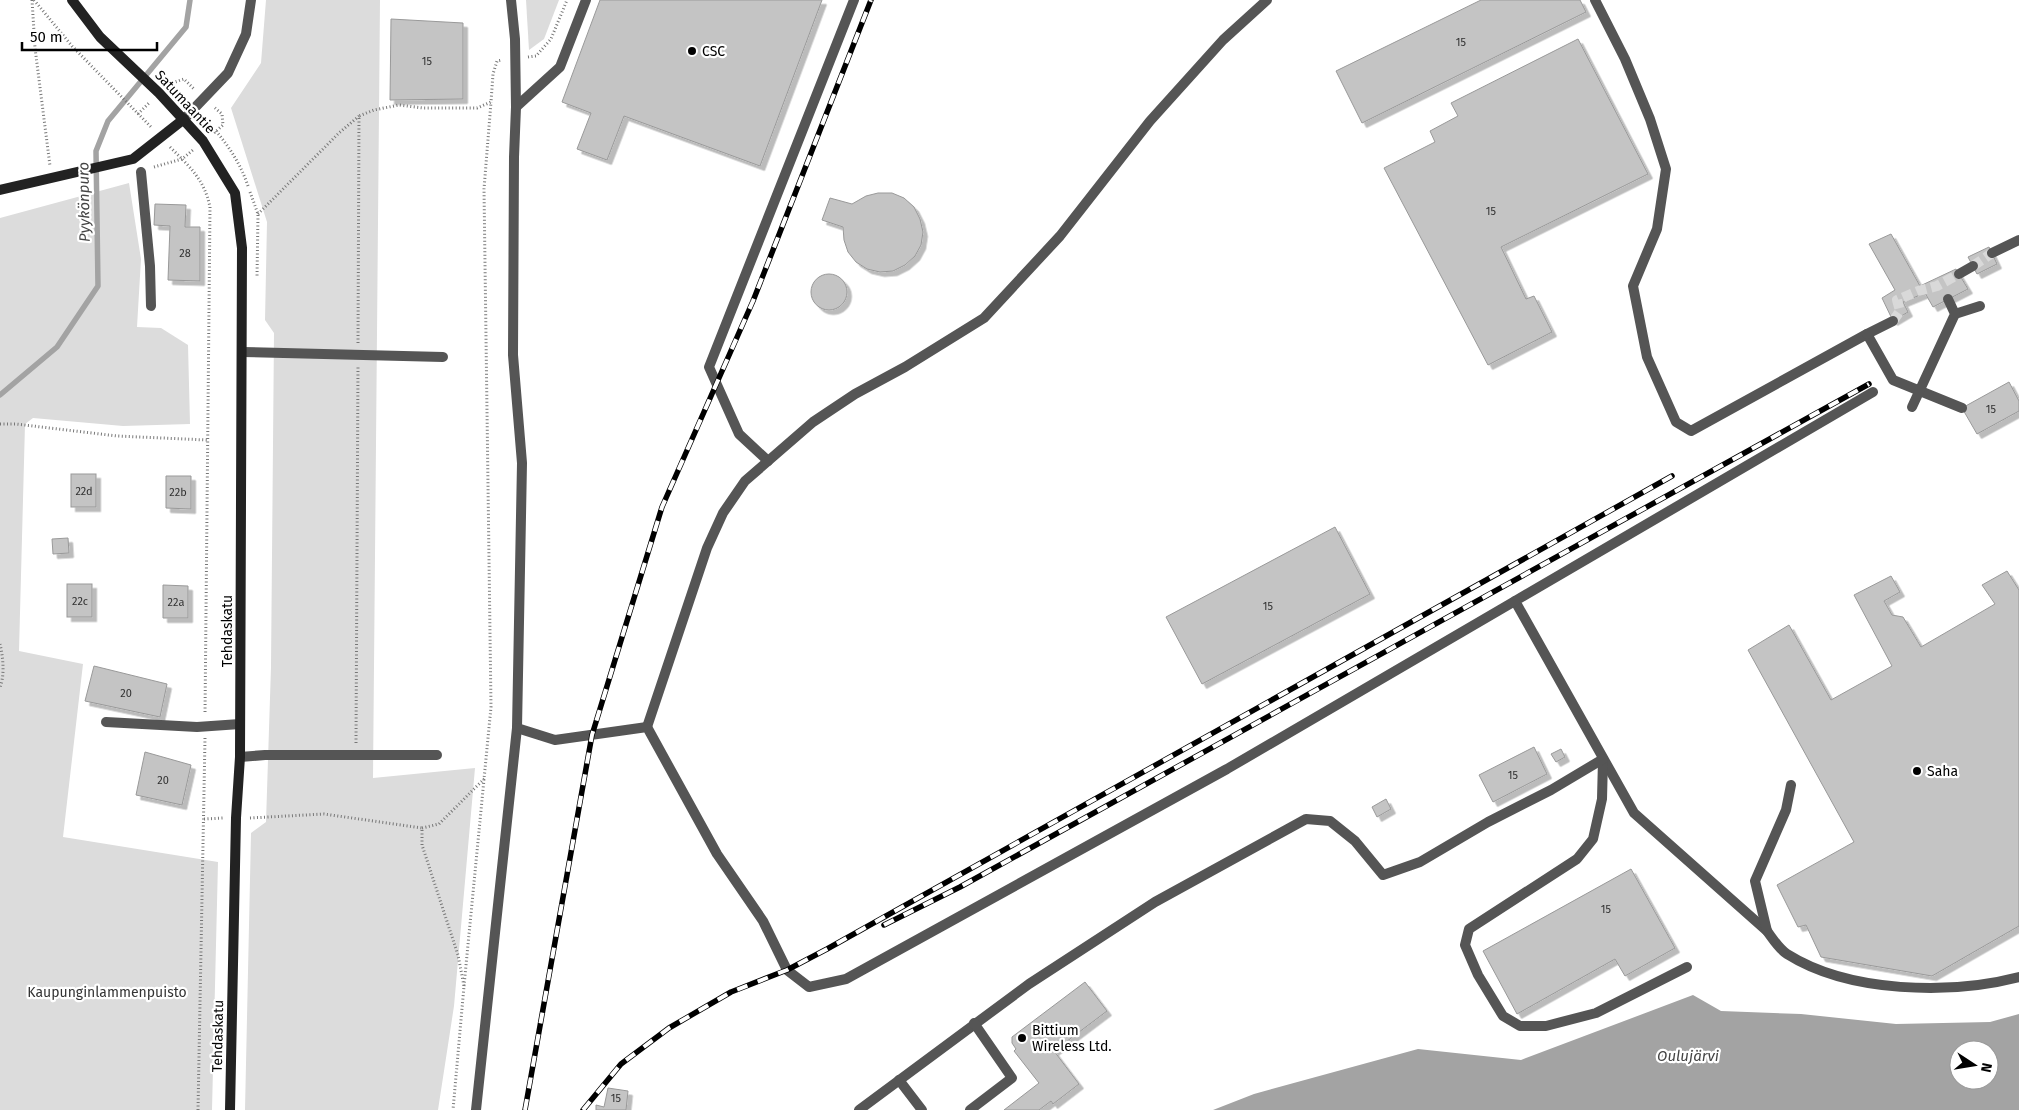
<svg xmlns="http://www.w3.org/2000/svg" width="2019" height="1110" viewBox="0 0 2019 1110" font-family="'Fira Sans',sans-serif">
<defs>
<filter id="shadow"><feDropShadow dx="4.5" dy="4.5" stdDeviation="0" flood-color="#0004"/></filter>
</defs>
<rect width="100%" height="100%" fill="#fff"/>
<!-- green -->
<g fill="#dcdcdc">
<polygon points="266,0 380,0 373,778 475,768 454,1006 438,1110 245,1110 251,833 266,822 271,667 274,333 265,320 267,222 231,108 261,63"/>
<polygon points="526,0 559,0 544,39 529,50"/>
<polygon points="129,183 141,259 137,327 161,328 188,345 190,424 123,426 33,418 25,424 19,651 83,664 63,837 218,862 212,1110 0,1110 0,218"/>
</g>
<!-- water -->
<path fill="#a3a3a3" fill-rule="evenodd" d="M1693,995L1721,1011L1801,1014L1896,1024L1990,1022L2019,1014V1110H1213L1254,1094L1418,1049L1521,1060ZM1959,1050H1989V1080H1959Z"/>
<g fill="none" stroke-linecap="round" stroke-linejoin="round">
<!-- stream -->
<polyline stroke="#a3a3a3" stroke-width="5.5" points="0,395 57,347 98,286 96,151 108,121 186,27 190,0"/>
</g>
<!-- building -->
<g fill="#c4c4c4" stroke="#999" filter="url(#shadow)">
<polygon points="600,0 822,0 760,166 624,116 607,160 577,149 591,113 562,102"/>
<polygon points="1481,0 1580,0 1586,12 1362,123 1336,71"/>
<polygon points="391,19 463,23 463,99 390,100"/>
<polygon points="1578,39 1648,174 1501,247 1526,299 1534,296 1552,332 1488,365 1384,168 1435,142 1430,131 1458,116 1451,103"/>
<polygon points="878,193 892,193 904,198 914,207 920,219 923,232 921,245 915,256 905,265 893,271 880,272 867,269 856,262 848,252 844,240 843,227 822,220 830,198 852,204 866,196"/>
<polygon points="155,204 186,205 185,227 200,227 200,281 168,280 170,226 154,225"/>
<polygon points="1891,234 1920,286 1956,269 1968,289 1933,307 1925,293 1903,302 1908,312 1893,321 1882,298 1895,290 1869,244"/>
<polygon points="1989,247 1997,264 1977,274 1968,257"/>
<circle cx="829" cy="292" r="18"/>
<polygon points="2009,382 2019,401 2019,411 1977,434 1962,408"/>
<rect x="71" y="474" width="25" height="33"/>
<polygon points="166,476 191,476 191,509 166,508"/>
<polygon points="1335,527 1370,594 1202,684 1166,617"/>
<polygon points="68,538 69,553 53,554 52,539"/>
<polygon points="2007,571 2019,590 2019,926 1932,976 1821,957 1806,925 1798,927 1777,885 1854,842 1748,650 1789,625 1831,700 1892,666 1854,595 1891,576 1900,592 1884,601 1892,615 1903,617 1921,647 1995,604 1982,585"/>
<rect x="67" y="584" width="25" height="33"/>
<polygon points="163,585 188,586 188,618 163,618"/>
<polygon points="94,666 167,684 160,717 85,701"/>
<polygon points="1534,747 1547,774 1493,802 1479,775"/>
<polygon points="1561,749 1565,757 1556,762 1551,754"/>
<polygon points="145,752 191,765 182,805 136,795"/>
<polygon points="1386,799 1391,809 1377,817 1372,807"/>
<polygon points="1631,869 1675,948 1625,976 1615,959 1517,1014 1483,951"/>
<polygon points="1085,982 1107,1011 1054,1051 1079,1084 1053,1104 1051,1101 1039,1110 1004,1110 1039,1083 1014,1051 1016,1049 1012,1043 1012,1037"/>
<polygon points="608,1088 628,1091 626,1110 596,1110 596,1105 604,1107"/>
</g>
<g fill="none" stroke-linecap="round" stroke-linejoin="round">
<!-- street-tunnel -->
<g stroke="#d9d9d9" stroke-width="10" stroke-dasharray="10 5" stroke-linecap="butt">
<polyline points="1973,266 1992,253"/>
<polyline points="1893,321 1900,311 1897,300 1918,291 1937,286 1959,274"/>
</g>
<!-- path -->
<g stroke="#777" stroke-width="3" stroke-dasharray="1 2.5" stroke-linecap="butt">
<polyline points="32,0 35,48 50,166"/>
<polyline points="34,0 72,46 152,128"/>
<polyline points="528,57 536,56 551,39 567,0"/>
<polyline points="169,84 184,79 195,90"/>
<polyline points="138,114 150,102"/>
<path d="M216,131C230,148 241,165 248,186"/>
<polyline points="214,133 223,125 222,114 214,107"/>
<path d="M170,147C190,167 204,179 210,207L205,714"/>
<polyline points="154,167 182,159 193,150"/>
<polyline points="250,192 258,214 257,277"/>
<polyline points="258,214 339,133 359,116"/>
<polyline points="358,343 359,116 374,110 399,105 423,108 477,108 491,102 493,74 497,61 502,60"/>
<polyline points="0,424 16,424 117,436 207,440"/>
<path d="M0,644C3,657 5,675 0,687"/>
<polyline points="356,743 358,366"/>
<polyline points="250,818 324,814 422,828 422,845 458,955 464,986 453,1110"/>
<polyline points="204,819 223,818"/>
<polyline points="422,828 439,824 485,778"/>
<polyline points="464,986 491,707 484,189 491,102"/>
<polyline points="198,1110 205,738"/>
</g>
<!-- lane -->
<g stroke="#555" stroke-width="10">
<polyline points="1595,0 1625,59 1650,119 1666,169 1657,229 1633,286 1647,357 1676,422 1691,431 1867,334 1893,380 1962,408"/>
<polyline points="516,107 560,67 586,0"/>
<polyline points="184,119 228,73 246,34 251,0"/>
<polyline points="141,172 150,266 151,306"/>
<polyline points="1992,253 2019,240"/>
<polyline points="1955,314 1980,306"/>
<polyline points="1867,334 1893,321"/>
<polyline points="242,352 443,357"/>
<path d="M1873,392L1515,601L1634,813L1767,931C1773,939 1779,949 1787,954C1849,993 1950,995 2019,977"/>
<polyline points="1912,407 1955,314 1948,299"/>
<polyline points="106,722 197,727 240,724"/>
<polyline points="240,757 265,755 437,755"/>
<polyline points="1603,760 1602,799 1593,839 1577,859 1469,929 1465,945 1478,975 1503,1016 1520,1026 1546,1026 1596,1013 1687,967"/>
<polyline points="1767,931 1755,881 1786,810 1791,785"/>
<polyline points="899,1080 922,1110"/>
<polyline points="476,1110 517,728 522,463 513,355 514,157 516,107 515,39 511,0"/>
<polyline points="859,1110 1029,984 1155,902 1306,819 1330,821 1355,841 1383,875 1420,862 1488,822 1551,790 1603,759"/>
</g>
<!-- street -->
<g stroke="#555" stroke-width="10">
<polyline points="1959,274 1973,266"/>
<polyline points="768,461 739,434 709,367 854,0"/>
<polyline points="647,727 707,548 723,513 745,481 813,422 855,394 905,367 984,318 1060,236 1150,121 1223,40 1267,0"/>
<polyline points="517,728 555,740 647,727 717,854 763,921 787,970 809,987 846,979 1227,769 1515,601"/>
<polyline points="970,1110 1012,1078 974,1023"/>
</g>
<!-- secondary -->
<g stroke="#222" stroke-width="10">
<polyline points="72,0 100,37 159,93 203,141 235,193 242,248 240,757 236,818 230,1110"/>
<polyline points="0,190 133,159 184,119"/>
</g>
<defs>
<g id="rail">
<polyline points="884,925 960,887 1869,384"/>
<polyline points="525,1110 592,735 662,507 753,301 871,0"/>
<polyline points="583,1110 621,1064 669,1028 731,992 787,970 827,949 1672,476"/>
</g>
</defs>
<!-- rail casing -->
<use href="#rail" stroke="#000" stroke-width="5.5"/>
<!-- rail -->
<use href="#rail" stroke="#fff" stroke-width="4" stroke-dasharray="11" stroke-linecap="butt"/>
</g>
<!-- markers -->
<g fill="#000" stroke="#fff" stroke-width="2">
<circle cx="692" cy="51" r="5"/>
<circle cx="1917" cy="771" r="5"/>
<circle cx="1022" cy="1038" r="5"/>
</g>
<g text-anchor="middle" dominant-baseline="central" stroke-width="4.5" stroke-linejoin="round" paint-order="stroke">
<!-- number labels -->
<g font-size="11" fill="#313131">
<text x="1461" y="42">15</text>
<text x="427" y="61">15</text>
<text x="1491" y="211">15</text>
<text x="185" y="253">28</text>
<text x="1991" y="409">15</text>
<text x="84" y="491">22d</text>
<text x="178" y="492">22b</text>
<text x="80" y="601">22c</text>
<text x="176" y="602">22a</text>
<text x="1268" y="606">15</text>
<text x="126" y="693">20</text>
<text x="1513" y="775">15</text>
<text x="163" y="780">20</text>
<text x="1606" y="909">15</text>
<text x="616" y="1098">15</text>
</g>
<!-- poi labels -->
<g font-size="14" fill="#000" stroke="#fff" text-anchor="start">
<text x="702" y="51">CSC</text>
<text x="1927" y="771">Saha</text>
<text x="1032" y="1030">Bittium<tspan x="1032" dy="16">Wireless Ltd.</tspan></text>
</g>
<!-- street labels -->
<g font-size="14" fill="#000" stroke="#fff">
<text transform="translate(185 102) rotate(47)">Satumaantie</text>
<text transform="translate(227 631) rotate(-90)">Tehdaskatu</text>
<text transform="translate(218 1036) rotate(-89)">Tehdaskatu</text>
</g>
<!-- park labels -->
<g font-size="14" fill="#333" stroke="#fff">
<text x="107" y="992">Kaupunginlammenpuisto</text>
</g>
<!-- water labels -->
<g font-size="15" font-style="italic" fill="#444" stroke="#fff">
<text transform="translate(84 202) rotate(-91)">Pyykönpuro</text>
<text x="1688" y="1056">Oulujärvi</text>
</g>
</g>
<!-- north arrow -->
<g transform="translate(1974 1065) rotate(102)"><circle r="24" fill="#ffffff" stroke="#999999"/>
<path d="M0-4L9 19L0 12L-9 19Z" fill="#000000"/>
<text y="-8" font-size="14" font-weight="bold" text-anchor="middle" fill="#000000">N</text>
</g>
<!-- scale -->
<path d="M22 42v8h135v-8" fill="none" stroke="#000000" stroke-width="2.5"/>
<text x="30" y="42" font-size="15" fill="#000000" stroke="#ffffff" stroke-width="4" paint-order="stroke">50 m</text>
</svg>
